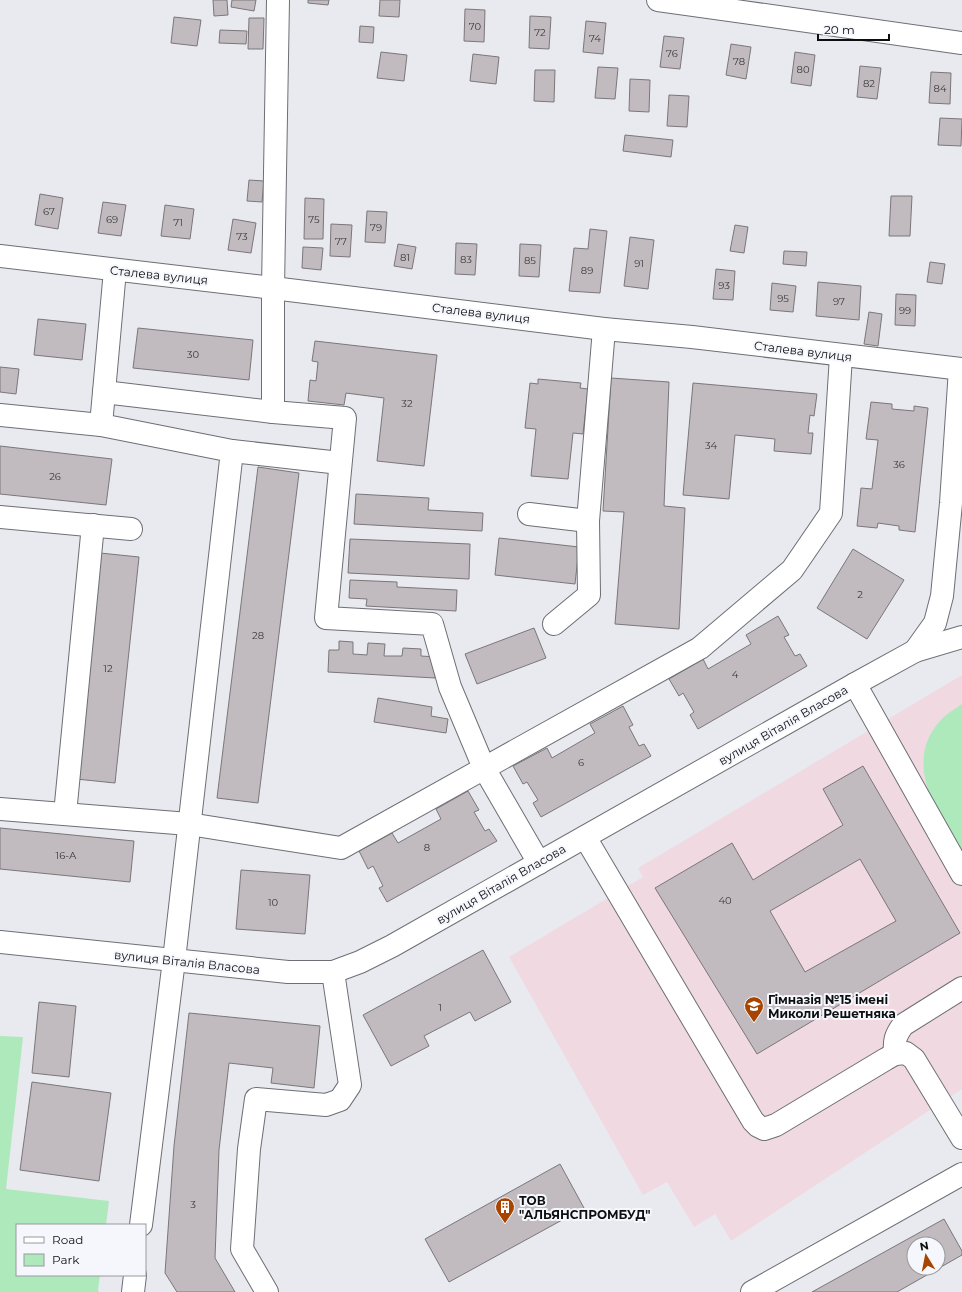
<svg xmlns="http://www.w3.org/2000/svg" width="962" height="1292" viewBox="0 0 962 1292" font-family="Montserrat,sans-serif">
<rect width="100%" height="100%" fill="#e8eaf0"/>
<!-- education -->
<polygon fill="#f1d9e2" points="962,675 962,1089 731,1241 715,1214 694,1227 667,1182 643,1195 509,957 643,877 638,868"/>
<!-- green -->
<g fill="#aee9bc">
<path d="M962,704V857C940,816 901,764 940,721C946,714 955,709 962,704Z"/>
<polygon points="0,1036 23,1037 6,1189 109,1201 106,1225 17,1225 17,1275 100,1275 98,1290 99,1292 0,1292"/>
</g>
<!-- building -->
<g fill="#c1bbbf" stroke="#7b767a" fill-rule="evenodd">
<polygon points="213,0 227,0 228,15 214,16"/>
<polygon points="232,0 256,0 254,11 231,7"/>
<polygon points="308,0 329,0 328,5 308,3"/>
<polygon points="380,0 400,0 399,17 379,16"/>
<polygon points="465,9 485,10 484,42 464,41"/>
<polygon points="530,16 551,17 549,49 529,48"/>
<polygon points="174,17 201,20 197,46 171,43"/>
<polygon points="249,18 264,18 263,49 248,49"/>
<polygon points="586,21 606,23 603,54 583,52"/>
<polygon points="360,26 374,27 373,43 359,42"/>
<polygon points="220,30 247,31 246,44 219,43"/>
<polygon points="664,36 684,38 680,69 660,67"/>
<polygon points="731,44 751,47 746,79 726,75"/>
<polygon points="381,52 407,55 404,81 377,78"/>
<polygon points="795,52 815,55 811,86 791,83"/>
<polygon points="473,54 499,57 496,84 470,81"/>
<polygon points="860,66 881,68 877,99 857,97"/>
<polygon points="598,67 618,68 615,99 595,98"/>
<polygon points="535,70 555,70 554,102 534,101"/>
<polygon points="931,72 951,73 950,104 929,103"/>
<polygon points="630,79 650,80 649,112 629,111"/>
<polygon points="669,95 689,96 687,127 667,126"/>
<polygon points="940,118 962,119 961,146 938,145"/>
<polygon points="625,135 673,140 671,157 623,151"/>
<polygon points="249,180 264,181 262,202 247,201"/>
<polygon points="40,194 63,198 58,229 35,225"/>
<polygon points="891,196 912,196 910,236 889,236"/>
<polygon points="305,198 324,199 323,239 304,239"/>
<polygon points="103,202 126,205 121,236 98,233"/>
<polygon points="165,205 194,209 190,239 161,236"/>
<polygon points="367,211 387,212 385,243 365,242"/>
<polygon points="233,219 256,223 251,253 228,250"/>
<polygon points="331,224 352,225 350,257 330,256"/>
<polygon points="735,225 748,227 744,253 730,251"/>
<polygon points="590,229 607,231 600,293 569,291 574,248 588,249"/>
<polygon points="630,237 654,240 648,289 624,286"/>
<polygon points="456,243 477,244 475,275 455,274"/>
<polygon points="398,244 416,247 412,269 394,266"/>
<polygon points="520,244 541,245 539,277 519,276"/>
<polygon points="303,247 323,248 321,270 302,268"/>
<polygon points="784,251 807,252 806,266 783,264"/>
<polygon points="930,262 945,264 942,284 927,282"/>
<polygon points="716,269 735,271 733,300 713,299"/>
<polygon points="818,282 861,286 859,320 816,316"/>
<polygon points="772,283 796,286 793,312 770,310"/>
<polygon points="896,294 916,295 915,326 895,325"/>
<polygon points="869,312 882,314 878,346 864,344"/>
<polygon points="38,319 86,324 82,360 34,355"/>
<polygon points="138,328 253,340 249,380 133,368"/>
<polygon points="315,341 437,355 424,466 377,461 384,398 346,393 344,405 308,401 310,380 316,381 318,362 312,361"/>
<polygon points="0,367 19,369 16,394 0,392"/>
<polygon points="611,378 669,382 664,506 685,508 679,629 615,624 624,512 603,511"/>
<polygon points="538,379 581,383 580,388 588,389 583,434 573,433 568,479 531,476 536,429 525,428 530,383 538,384"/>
<polygon points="693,383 817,394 814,416 810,415 808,433 813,433 811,454 774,451 775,439 735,435 729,499 683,495"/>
<polygon points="871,402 892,404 892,409 914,411 914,406 928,408 915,532 899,530 899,526 878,523 877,528 857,526 861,488 872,489 878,440 866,439"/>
<polygon points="0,446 112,459 106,505 0,494"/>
<polygon points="258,467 299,473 258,803 217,798"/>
<polygon points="356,494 429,498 428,510 483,513 482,531 354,524"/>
<polygon points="499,538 579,547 575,584 495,575"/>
<polygon points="350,539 470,544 469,579 348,573"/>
<polygon points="853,549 904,580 867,639 817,608"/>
<polygon points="100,553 139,557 115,783 76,779"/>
<polygon points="350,580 397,582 397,587 457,590 456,611 366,606 367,599 349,598"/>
<polygon points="778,616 789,635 784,637 795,656 800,654 807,666 698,729 690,715 694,712 683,693 679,696 669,679 703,659 708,669 751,644 746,635"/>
<polygon points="534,628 546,658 477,684 465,654"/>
<polygon points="339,641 353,642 353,654 367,655 368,643 385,644 384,656 402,656 403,648 421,649 421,656 437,657 435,678 328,672 329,650 339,650"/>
<polygon points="378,698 432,707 431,716 448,719 446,733 374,722"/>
<polygon points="623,706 633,725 629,727 639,746 644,744 651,756 541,817 533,803 538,800 527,782 523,784 513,766 547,748 552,758 595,733 590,724"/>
<path d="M863,766L960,933L757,1054L655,888L732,843L753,880L843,825L823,789ZM860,859L896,921L805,972L770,911Z"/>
<polygon points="468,791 479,810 474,812 485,831 489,829 497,841 387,902 379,888 383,886 373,866 368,869 359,851 392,833 398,843 441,819 436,809"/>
<polygon points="0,828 134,841 130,882 0,869"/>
<polygon points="241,870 310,875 305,934 236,929"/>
<polygon points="483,950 511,1002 475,1021 470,1012 424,1036 429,1046 391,1066 363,1015"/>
<polygon points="39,1002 76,1006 69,1077 32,1073"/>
<polygon points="189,1013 320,1026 314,1088 271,1083 273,1068 229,1063 219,1150 215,1258 235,1292 177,1292 165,1273 174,1146"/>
<polygon points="32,1082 111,1093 99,1181 20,1170"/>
<polygon points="560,1164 584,1208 449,1282 425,1239"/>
<path d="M944,1219L962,1251V1255L897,1292H812ZM914,1244H938V1268H914Z"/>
</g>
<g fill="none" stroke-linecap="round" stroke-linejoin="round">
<defs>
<g id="minor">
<polyline points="278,0 273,288 273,412 345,418 326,618 432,624 450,687 484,768 539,863"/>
<polyline points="658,0 962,43"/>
<polyline points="0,256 273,288 604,329 692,337 962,369"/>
<polyline points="115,270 101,425 232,451 174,960 141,1225"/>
<polyline points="104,392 273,412"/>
<polyline points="0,415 101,425"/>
<polyline points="232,451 340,463"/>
<polyline points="529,514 588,521 604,329"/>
<polyline points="0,517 131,529"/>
<polyline points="554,624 589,595 588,521"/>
<polyline points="915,651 935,623 942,596 951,503 960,369"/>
<polyline points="855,684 962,874"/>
<polyline points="0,809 189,824 341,848 700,648 792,570 831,513 841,356"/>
<polyline points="65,814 93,525"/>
<polyline points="585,837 753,1121 758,1126 764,1129 776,1125 886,1059 895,1054 906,1053 914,1059 962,1138"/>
<polyline points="0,942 288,972 333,972 360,962 392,946 855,684 915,651 962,637"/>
<path d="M895,1054C894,1041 895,1036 903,1025L962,988"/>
<polyline points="133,1292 135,1275"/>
<polyline points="267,1292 242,1249 249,1149 256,1099 326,1105 340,1100 350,1085 333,972"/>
<polyline points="752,1292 962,1174"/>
</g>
</defs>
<!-- minor casing -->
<use href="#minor" stroke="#6d6f74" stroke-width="24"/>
<!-- minor -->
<use href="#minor" stroke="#fff" stroke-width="22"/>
</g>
<!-- icons -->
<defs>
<symbol id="school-pin" viewBox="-11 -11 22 30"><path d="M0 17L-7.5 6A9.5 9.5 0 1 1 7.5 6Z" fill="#a64400" stroke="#f5f7fd"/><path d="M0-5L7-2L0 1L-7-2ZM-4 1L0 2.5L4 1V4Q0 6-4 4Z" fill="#fff"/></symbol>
<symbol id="building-pin" viewBox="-11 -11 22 30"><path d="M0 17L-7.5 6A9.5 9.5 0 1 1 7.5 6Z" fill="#a64400" stroke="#f5f7fd"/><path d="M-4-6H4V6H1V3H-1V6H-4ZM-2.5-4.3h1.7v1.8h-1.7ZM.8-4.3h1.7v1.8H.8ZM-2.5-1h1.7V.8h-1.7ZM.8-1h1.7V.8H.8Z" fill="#fff"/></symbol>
</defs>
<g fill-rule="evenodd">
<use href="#school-pin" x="743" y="995" width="22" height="30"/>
<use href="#building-pin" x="494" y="1196" width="22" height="30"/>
</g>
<g text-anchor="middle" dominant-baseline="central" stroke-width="4" stroke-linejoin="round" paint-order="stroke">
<!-- number labels -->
<g font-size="10" fill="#3a393b">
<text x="475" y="26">70</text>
<text x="540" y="32">72</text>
<text x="595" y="38">74</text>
<text x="672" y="53">76</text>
<text x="739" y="61">78</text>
<text x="803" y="69">80</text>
<text x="869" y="83">82</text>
<text x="940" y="88">84</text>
<text x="49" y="211">67</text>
<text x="112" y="219">69</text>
<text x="314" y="219">75</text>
<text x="178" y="222">71</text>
<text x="376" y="227">79</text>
<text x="242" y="236">73</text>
<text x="341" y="241">77</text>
<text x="405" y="257">81</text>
<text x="466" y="259">83</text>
<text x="530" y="260">85</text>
<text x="639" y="263">91</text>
<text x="587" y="270">89</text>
<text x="724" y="285">93</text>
<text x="783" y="298">95</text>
<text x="839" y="301">97</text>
<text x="905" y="310">99</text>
<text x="193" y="354">30</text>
<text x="407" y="403">32</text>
<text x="711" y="445">34</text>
<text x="899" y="464">36</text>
<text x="55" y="476">26</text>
<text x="860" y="594">2</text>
<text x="258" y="635">28</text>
<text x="108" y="668">12</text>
<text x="735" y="674">4</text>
<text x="581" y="762">6</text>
<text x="427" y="847">8</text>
<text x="66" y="855">16-А</text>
<text x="725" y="900">40</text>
<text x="273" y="902">10</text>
<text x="440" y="1007">1</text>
<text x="193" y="1204">3</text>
</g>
<!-- street labels -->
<g font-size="12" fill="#0d0e0f" stroke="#f5f7fd">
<text transform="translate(159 275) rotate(6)">Сталева вулиця</text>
<text transform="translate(481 313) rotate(7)">Сталева вулиця</text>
<text transform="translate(803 351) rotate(7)">Сталева вулиця</text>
<text transform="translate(783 725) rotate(-30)">вулиця Віталія Власова</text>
<text transform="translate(501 884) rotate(-30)">вулиця Віталія Власова</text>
<text transform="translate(187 962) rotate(6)">вулиця Віталія Власова</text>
</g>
<!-- poi labels -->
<g font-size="12" font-weight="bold" fill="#0d0e0f" stroke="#f5f7fd" text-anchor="start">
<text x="768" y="999">Гімназія №15 імені<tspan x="768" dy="14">Миколи Решетняка</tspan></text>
<text x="519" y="1200">ТОВ<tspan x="519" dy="14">"АЛЬЯНСПРОМБУД"</tspan></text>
</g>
</g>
<!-- legend -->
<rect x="16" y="1224" width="130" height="52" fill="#f5f7fd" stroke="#989a9e"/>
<rect x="24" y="1237" width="20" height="6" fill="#ffffff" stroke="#989a9e"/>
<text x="52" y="1244" font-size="12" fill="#0d0e0f">Road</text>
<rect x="24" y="1254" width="20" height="12" fill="#aee9bc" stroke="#989a9e"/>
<text x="52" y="1264" font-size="12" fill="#0d0e0f">Park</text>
<!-- north arrow -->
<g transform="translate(926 1256) rotate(350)"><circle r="19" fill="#f5f7fd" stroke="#989a9e"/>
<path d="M0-3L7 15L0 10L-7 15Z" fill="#a64400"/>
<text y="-6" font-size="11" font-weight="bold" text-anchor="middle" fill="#0d0e0f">N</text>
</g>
<!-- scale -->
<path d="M818 34v6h71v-6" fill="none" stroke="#0d0e0f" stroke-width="2"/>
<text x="824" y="34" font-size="12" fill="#0d0e0f" stroke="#f5f7fd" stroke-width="3" paint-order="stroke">20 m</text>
</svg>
